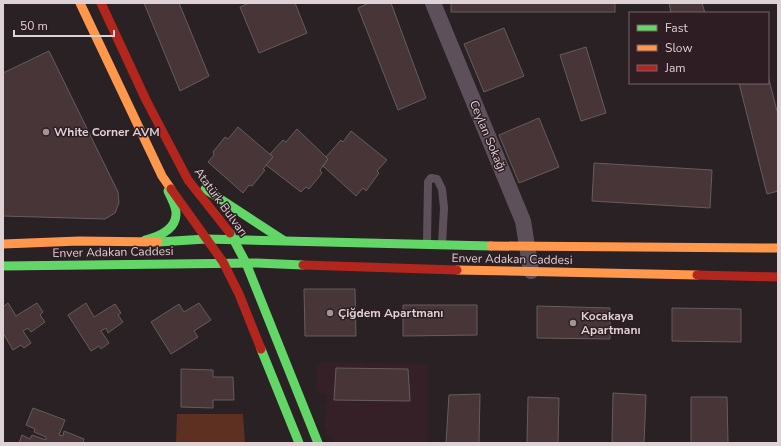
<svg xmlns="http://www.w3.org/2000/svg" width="781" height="446" viewBox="0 0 781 446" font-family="'Nunito Sans',sans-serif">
<rect width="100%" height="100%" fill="#2a2124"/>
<!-- built -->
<polygon fill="#352027" points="320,362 428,363 428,443 334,443 330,436 326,436 327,430 323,426 326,422 326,419 324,417 327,414 327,410 323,407 327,403 327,395 320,394 320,392 316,390 317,366 320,365"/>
<!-- pitch -->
<polygon fill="#5d3021" points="177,414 243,414 245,443 176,443"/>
<!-- building -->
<g fill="#473537" stroke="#655d5e">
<polygon points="144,3 179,3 209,76 180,91"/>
<polygon points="249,3 295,3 307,33 259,53 240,7"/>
<polygon points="369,3 391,3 426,98 398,110 358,8"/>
<rect x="451" y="3" width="164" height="9"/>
<polygon points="669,3 702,3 705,13 671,13"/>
<polygon points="504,28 524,76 484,92 464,44"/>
<polygon points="586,47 606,113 581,121 560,55"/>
<polygon points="49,51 118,192 119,203 115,213 105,219 3,216 3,73"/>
<polygon points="768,76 778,115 778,191 767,194 739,83 768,83"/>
<polygon points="539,118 559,167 519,183 499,135"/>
<polygon points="238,127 273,157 263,169 265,170 252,186 249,185 243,193 208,162 214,155 213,152 225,137 228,139"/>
<polygon points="297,129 328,159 320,170 322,173 309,189 306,187 301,192 266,165 273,157 270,154 283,140 286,142"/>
<polygon points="351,131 387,160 377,171 379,173 366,191 363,188 356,196 323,166 328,159 326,157 341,140 343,142"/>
<polygon points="594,163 712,170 710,208 592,201"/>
<polygon points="304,289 355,289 356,336 305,336"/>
<polygon points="8,303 16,316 37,303 43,312 40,315 45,322 31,332 28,328 23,331 31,343 24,348 21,345 13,350 3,333 3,307"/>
<polygon points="86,303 94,317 115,304 121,313 118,315 123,322 108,333 106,328 101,331 109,343 101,349 99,346 91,351 68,315"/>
<polygon points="199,303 211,320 194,331 198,337 171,354 151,322 179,304 184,312"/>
<polygon points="403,305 477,305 477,335 403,336"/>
<polygon points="537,306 610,308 610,339 537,338"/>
<polygon points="672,308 741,309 741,342 672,341"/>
<polygon points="336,368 408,369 410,401 334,400"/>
<polygon points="181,369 213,370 213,377 233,377 234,400 213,400 213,408 181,407"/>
<polygon points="613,393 646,395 644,443 612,443"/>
<polygon points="480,394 479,443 446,443 449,395"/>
<polygon points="528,397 559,398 558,443 527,443"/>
<polygon points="691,397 727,397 728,443 691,443"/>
<polygon points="33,408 65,420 59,435 63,436 64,431 84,439 83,443 19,443 22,435 30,439 32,435 46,440 46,437 34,432 35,429 26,425"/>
</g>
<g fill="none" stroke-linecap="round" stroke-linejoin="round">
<!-- lane -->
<polyline stroke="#5e505a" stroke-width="8" points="427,243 428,182 431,178 437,179 442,189 444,208 442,244"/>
<!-- street -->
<polyline stroke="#5e505a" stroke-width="16" points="433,3 523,221 531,271"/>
<!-- fast -->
<g stroke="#63d668" stroke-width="9">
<polyline points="205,189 283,240"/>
<polyline points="230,233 246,263 318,443"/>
<path d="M145,240C157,237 175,230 176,215C177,207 171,198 168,191"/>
<polyline points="158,242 206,239 491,246"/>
<polyline points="3,266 256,263 303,265"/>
<polyline points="261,349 299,443"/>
</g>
<!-- slow -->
<g stroke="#ff974d" stroke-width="9">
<polyline points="80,3 162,176 171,189"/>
<polyline points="3,244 79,241 158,242"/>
<polyline points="491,246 778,248"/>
<polyline points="457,270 697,275"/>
</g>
<!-- jam -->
<g stroke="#b3261e" stroke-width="9">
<polyline points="101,3 146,100 188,180 230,233"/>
<polyline points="171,189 223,262 239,294 261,349"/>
<polyline points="303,265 457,270"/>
<polyline points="697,275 778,277"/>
</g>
</g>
<!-- markers -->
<g fill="#9f9498" stroke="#2e1d23" stroke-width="1.5">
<circle cx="46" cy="132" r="4"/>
<circle cx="330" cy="313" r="4"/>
<circle cx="573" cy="323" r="4"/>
</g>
<g text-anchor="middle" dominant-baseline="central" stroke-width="3" stroke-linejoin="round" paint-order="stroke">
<!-- poi labels -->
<g font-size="12" font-weight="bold" fill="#ded2d6" stroke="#2e1d23" text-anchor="start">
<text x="54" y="132">White Corner AVM</text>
<text x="338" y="313">Çiğdem Apartmanı</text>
<text x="581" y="316">Kocakaya<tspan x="581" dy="14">Apartmanı</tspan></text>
</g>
<!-- street labels -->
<g font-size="12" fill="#ded2d6" stroke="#2e1d23">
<text transform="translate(488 136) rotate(67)">Ceylan Sokağı</text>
<text transform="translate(221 202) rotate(54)">Atatürk Bulvarı</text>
<text transform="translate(113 252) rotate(-1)">Enver Adakan Caddesi</text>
<text transform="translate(512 259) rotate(1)">Enver Adakan Caddesi</text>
</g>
</g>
<!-- border -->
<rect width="781" height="446" fill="none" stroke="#ded2d6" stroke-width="8"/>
<!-- legend -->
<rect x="629" y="12" width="140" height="72" fill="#2e1d23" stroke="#74656b"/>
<rect x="637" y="25" width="20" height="6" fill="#63d668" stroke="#74656b"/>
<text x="665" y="32" font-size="12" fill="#ded2d6">Fast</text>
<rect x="637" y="45" width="20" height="6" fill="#ff974d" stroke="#74656b"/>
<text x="665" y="52" font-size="12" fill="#ded2d6">Slow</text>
<rect x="637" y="65" width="20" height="6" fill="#b3261e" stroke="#74656b"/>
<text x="665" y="72" font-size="12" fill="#ded2d6">Jam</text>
<!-- scale -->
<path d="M14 30v6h100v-6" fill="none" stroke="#ded2d6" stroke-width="2"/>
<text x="20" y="30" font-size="12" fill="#ded2d6" stroke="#2e1d23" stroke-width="3" paint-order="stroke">50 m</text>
</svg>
